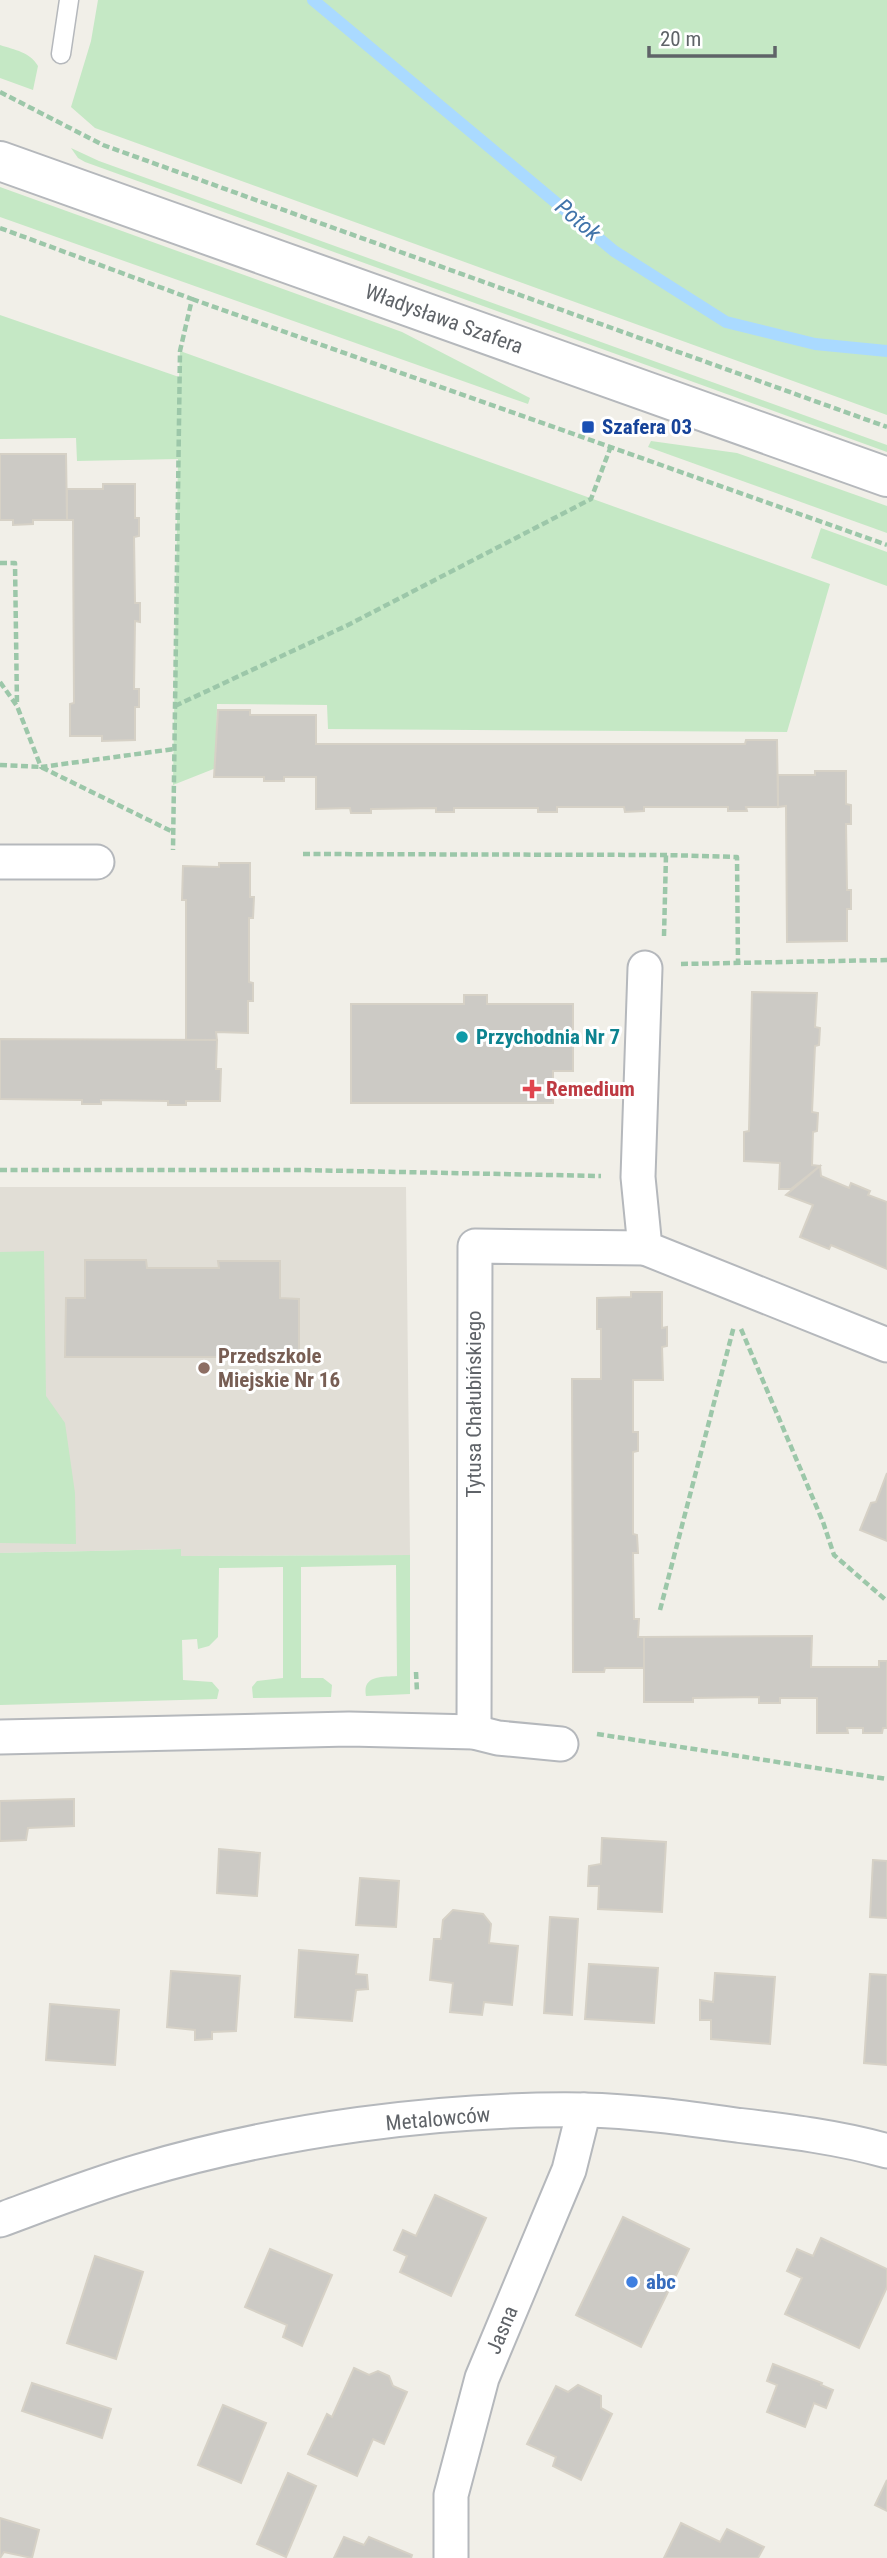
<svg xmlns="http://www.w3.org/2000/svg" width="887" height="2558" viewBox="0 0 887 2558" font-family="'Roboto Condensed',sans-serif">
<rect width="100%" height="100%" fill="#f1efe8"/>
<!-- education -->
<polygon fill="#e1ded6" points="0,1187 406,1187 410,1555 180,1556 180,1549 0,1553"/>
<!-- green -->
<g fill="#c5e8c5">
<polygon points="98,0 887,0 887,415 95,128 71,107 91,41"/>
<path d="M0,45C15,50 30,52 38,66L33,90L0,78Z"/>
<polygon points="71,148 99,161 887,445 887,452 85,162 78,158"/>
<polygon points="0,187 402,332 530,398 528,404 0,217"/>
<polygon points="0,315 179,377 180,351 830,584 787,732 328,729 327,705 217,704 216,768 173,785 178,459 77,461 76,438 0,439"/>
<polygon points="651,441 737,453 887,506 887,533 648,447"/>
<polygon points="821,528 887,552 887,586 811,558"/>
<polygon points="44,1251 46,1396 65,1423 75,1493 76,1544 0,1543 0,1252"/>
<path d="M181,1549V1556L410,1555V1694L366,1696C362,1675 382,1677 397,1676L396,1565L301,1567V1678H323L332,1685L331,1697L253,1698L252,1687L257,1681L283,1678V1567L219,1568L218,1637L209,1646L198,1649L197,1639L182,1640L183,1680L212,1682L219,1690L217,1699L0,1705V1553Z"/>
</g>
<g fill="none" stroke-linecap="round" stroke-linejoin="round">
<!-- stream -->
<polyline stroke="#aadaff" stroke-width="12" points="313,0 614,251 726,322 815,344 887,351"/>
</g>
<!-- building -->
<g fill="#cccac5" stroke="#d6d1c6" stroke-width="2">
<polygon points="0,454 66,454 67,520 33,520 33,524 13,525 13,520 0,520"/>
<polygon points="103,484 135,484 135,518 139,518 139,536 134,537 135,603 140,603 140,622 135,621 134,689 139,689 139,707 135,707 135,740 102,741 102,736 70,736 70,704 74,703 73,520 67,520 67,489 103,489"/>
<polygon points="218,710 250,710 250,715 316,715 316,744 745,744 746,740 777,740 778,807 746,807 747,811 728,811 728,807 644,807 644,811 625,812 624,807 557,807 557,812 538,812 538,808 454,808 454,812 436,812 436,808 371,809 371,813 351,813 350,808 316,809 316,777 284,777 284,781 264,781 264,777 214,777"/>
<polygon points="815,771 846,771 846,804 851,805 851,824 846,824 847,890 851,890 851,909 847,909 847,941 787,942 786,806 778,807 778,775 815,775"/>
<polygon points="219,863 250,863 250,897 254,897 253,918 249,918 249,982 253,983 253,1001 248,1001 248,1033 216,1032 217,1040 186,1040 186,900 182,900 183,866 219,867"/>
<polygon points="752,992 817,993 815,1027 820,1028 819,1045 815,1046 812,1112 818,1113 817,1131 813,1132 812,1165 820,1166 791,1189 779,1189 780,1163 744,1161 744,1132 749,1131"/>
<polygon points="464,995 487,995 487,1004 573,1004 573,1071 553,1071 553,1103 351,1103 351,1004 464,1004"/>
<polygon points="0,1039 217,1040 216,1069 221,1069 220,1101 186,1101 186,1105 168,1105 168,1101 101,1100 101,1104 82,1104 82,1100 0,1099"/>
<polygon points="820,1166 821,1176 849,1188 851,1183 870,1191 868,1195 887,1202 887,1269 831,1245 829,1249 800,1237 813,1205 786,1195"/>
<polygon points="85,1260 146,1260 147,1268 219,1268 218,1261 280,1261 280,1298 299,1299 299,1357 65,1357 66,1298 85,1298"/>
<polygon points="631,1292 662,1292 662,1328 667,1327 667,1346 662,1347 663,1380 633,1380 633,1432 638,1432 638,1451 633,1452 633,1534 637,1535 638,1553 633,1553 634,1619 639,1619 638,1637 644,1637 644,1668 605,1668 604,1672 573,1672 572,1379 601,1379 601,1329 597,1329 597,1298 631,1297"/>
<polygon points="887,1473 887,1541 860,1530 871,1503 876,1502"/>
<polygon points="812,1636 811,1667 879,1667 879,1661 887,1661 887,1728 883,1728 882,1733 863,1733 863,1728 847,1728 848,1733 817,1733 817,1698 780,1698 780,1703 759,1703 759,1697 693,1698 693,1702 644,1702 644,1637"/>
<polygon points="74,1799 74,1826 28,1828 26,1840 0,1841 0,1801"/>
<polygon points="602,1838 666,1842 662,1912 598,1909 599,1886 588,1886 589,1866 601,1864"/>
<polygon points="219,1849 260,1853 257,1896 217,1893"/>
<polygon points="873,1860 887,1861 887,1918 870,1917"/>
<polygon points="360,1878 399,1881 396,1927 356,1925"/>
<polygon points="453,1910 483,1914 491,1924 489,1943 518,1946 512,2005 484,2002 482,2015 450,2012 453,1983 430,1980 434,1939 441,1939 443,1920"/>
<polygon points="550,1917 578,1919 572,2015 544,2013"/>
<polygon points="299,1950 358,1955 356,1974 367,1975 368,1989 356,1990 352,2021 295,2017"/>
<polygon points="589,1964 658,1968 654,2023 585,2019"/>
<polygon points="171,1971 240,1976 236,2031 212,2032 212,2039 195,2040 195,2030 167,2027"/>
<polygon points="715,1973 775,1977 770,2044 711,2039 711,2020 700,2020 700,2000 713,2002"/>
<polygon points="870,1974 887,1975 887,2065 864,2063"/>
<polygon points="50,2004 119,2010 115,2065 46,2060"/>
<polygon points="435,2195 486,2218 451,2296 400,2272 407,2256 394,2250 403,2230 416,2236"/>
<polygon points="623,2217 689,2249 641,2347 576,2315"/>
<polygon points="821,2238 887,2269 887,2287 859,2348 785,2314 802,2278 787,2271 797,2249 813,2256"/>
<polygon points="270,2249 332,2275 302,2346 283,2337 287,2325 245,2307"/>
<polygon points="95,2256 143,2272 116,2359 67,2343"/>
<polygon points="773,2364 822,2383 821,2385 833,2390 826,2408 814,2403 805,2427 767,2412 777,2385 767,2381"/>
<polygon points="354,2368 369,2375 378,2371 389,2376 393,2386 407,2392 384,2444 373,2439 357,2476 308,2454 327,2414 332,2417"/>
<polygon points="32,2383 111,2409 102,2438 22,2411"/>
<polygon points="578,2385 601,2396 601,2408 612,2414 581,2480 553,2466 556,2457 527,2444 556,2386 568,2392"/>
<polygon points="223,2405 266,2423 241,2483 198,2465"/>
<polygon points="288,2473 316,2486 286,2557 257,2544"/>
<polygon points="887,2480 887,2511 875,2505"/>
<polygon points="0,2518 39,2530 32,2558 4,2552 0,2558"/>
<polygon points="681,2523 720,2542 727,2529 764,2547 758,2558 664,2558"/>
<polygon points="344,2537 364,2545 369,2537 412,2555 411,2558 334,2558"/>
</g>
<g fill="none" stroke-linecap="round" stroke-linejoin="round">
<defs>
<polyline id="service" points="61,54 69,0"/>
<g id="minor">
<polyline points="0,862 97,862"/>
<polyline points="645,968 638,1177 645,1248 887,1345"/>
<polyline points="474,1732 475,1246 645,1248"/>
<polyline points="0,1737 349,1729 474,1732 498,1738 561,1744"/>
<path d="M0,2220C46,2203 92,2185 140,2171C278,2130 439,2108 584,2110C634,2111 686,2118 736,2125C786,2131 838,2137 887,2151"/>
<polyline points="451,2558 451,2495 482,2378 569,2170 584,2110"/>
</g>
<polyline id="tertiary" points="0,161 887,477"/>
</defs>
<!-- service casing -->
<use href="#service" stroke="#b5b8bc" stroke-width="21"/>
<!-- minor casing -->
<use href="#minor" stroke="#b5b8bc" stroke-width="37"/>
<!-- tertiary casing -->
<use href="#tertiary" stroke="#b5b8bc" stroke-width="42"/>
<!-- path -->
<g stroke="#9cc7a9" stroke-width="4.5" stroke-dasharray="7 3.5" stroke-linecap="butt">
<polyline points="0,92 103,145 887,427"/>
<polyline points="0,228 192,299 180,351 173,850"/>
<polyline points="192,299 887,545"/>
<polyline points="0,563 15,563 17,705"/>
<polyline points="0,682 17,706 41,767 174,749"/>
<polyline points="175,706 348,625 591,499 611,446"/>
<polyline points="0,765 41,767 173,832"/>
<polyline points="303,854 666,855 737,857 738,963"/>
<polyline points="664,936 666,855"/>
<polyline points="681,964 887,960"/>
<polyline points="0,1170 300,1170 601,1176"/>
<polyline points="741,1329 823,1522 834,1555 887,1601"/>
<polyline points="660,1610 734,1326"/>
<polyline points="416,1672 417,1692"/>
<polyline points="597,1734 887,1779"/>
</g>
<!-- service -->
<use href="#service" stroke="#fff" stroke-width="18"/>
<!-- minor -->
<use href="#minor" stroke="#fff" stroke-width="33"/>
<!-- tertiary -->
<use href="#tertiary" stroke="#fff" stroke-width="38"/>
</g>
<!-- markers -->
<rect fill="#1a4fb4" stroke="#fff" stroke-width="2.5" x="581" y="420" width="14" height="14" rx="3.5"/>
<circle fill="#0f9aa8" stroke="#fff" stroke-width="2.5" cx="462" cy="1037" r="7"/>
<path fill="#e0444e" stroke="#fff" stroke-width="2.5" d="M528.5 1078.5h7v7h7v7h-7v7h-7v-7h-7v-7h7z"/>
<circle fill="#8d6e63" stroke="#fff" stroke-width="2.5" cx="204" cy="1368" r="7"/>
<circle fill="#3f7fe0" stroke="#fff" stroke-width="2.5" cx="632" cy="2282" r="7"/>
<g text-anchor="middle" dominant-baseline="central" stroke-width="6" stroke-linejoin="round" paint-order="stroke">
<!-- street labels -->
<g font-size="21" fill="#5f6368" stroke="#fff">
<text transform="translate(444 319) rotate(20)">Władysława Szafera</text>
<text transform="translate(474 1404) rotate(-90)">Tytusa Chałubińskiego</text>
<text transform="translate(438 2119) rotate(-5)">Metalowców</text>
<text transform="translate(502 2330) rotate(-67)">Jasna</text>
</g>
<!-- transit labels -->
<g font-size="21" font-weight="bold" fill="#164399" stroke="#fff" text-anchor="start">
<text x="602" y="427">Szafera 03</text>
</g>
<!-- culture labels -->
<g font-size="21" font-weight="bold" fill="#0d838f" stroke="#fff" text-anchor="start">
<text x="476" y="1037">Przychodnia Nr 7</text>
</g>
<!-- health labels -->
<g font-size="21" font-weight="bold" fill="#be3a42" stroke="#fff" text-anchor="start">
<text x="546" y="1089">Remedium</text>
</g>
<!-- education labels -->
<g font-size="21" font-weight="bold" fill="#785e54" stroke="#fff" text-anchor="start">
<text x="218" y="1356">Przedszkole<tspan x="218" dy="24">Miejskie Nr 16</tspan></text>
</g>
<!-- shop labels -->
<g font-size="21" font-weight="bold" fill="#366cbe" stroke="#fff" text-anchor="start">
<text x="646" y="2282">abc</text>
</g>
<!-- water labels -->
<g font-size="23" font-style="italic" fill="#4174aa" stroke="#fff">
<text transform="translate(578 220) rotate(40)">Potok</text>
</g>
</g>
<!-- scale -->
<path d="M649 46v10h126v-10" fill="none" stroke="#5f6368" stroke-width="3.5"/>
<text x="660" y="46" font-size="21" fill="#5f6368" stroke="#ffffff" stroke-width="5" paint-order="stroke">20 m</text>
</svg>
